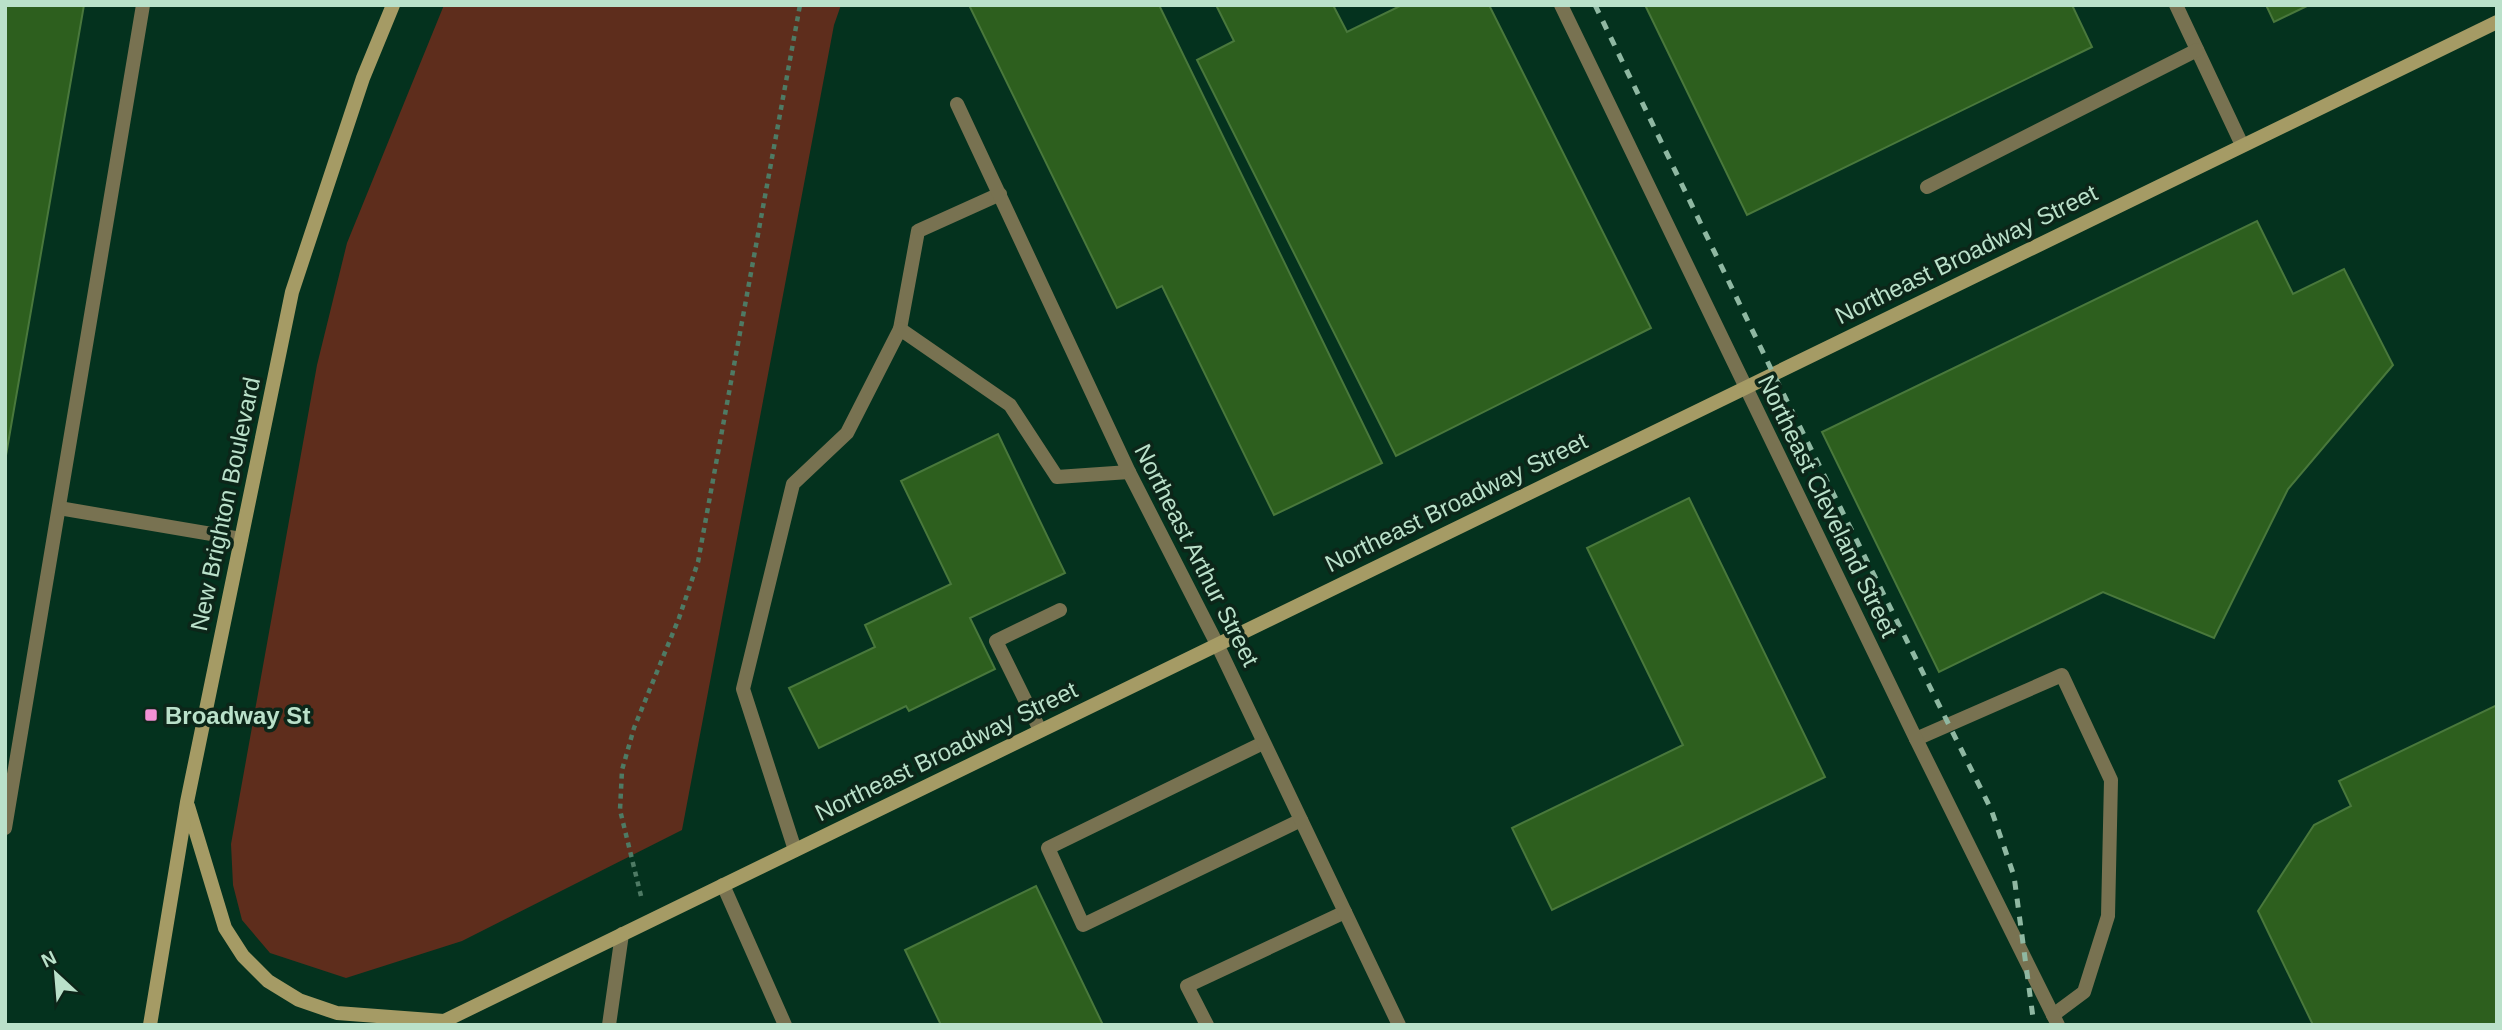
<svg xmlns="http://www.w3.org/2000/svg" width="2502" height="1030" viewBox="0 0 2502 1030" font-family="Helvetica,sans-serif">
<rect width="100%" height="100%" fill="#04321e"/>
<!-- green -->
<polygon fill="#5e2d1c" points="444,5 841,5 834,25 682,830 462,941 346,978 270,953 242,920 233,885 231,844 317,365 347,243"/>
<!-- building -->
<g fill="#2d5f1e" stroke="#49783c" stroke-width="2">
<polygon points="5,5 84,5 5,461"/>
<polygon points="969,5 1159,5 1382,463 1274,515 1162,286 1117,308"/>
<polygon points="1216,5 1333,5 1347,32 1402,5 1489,5 1651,328 1396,456 1197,60 1234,41"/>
<polygon points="1645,5 2072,5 2092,47 1747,215"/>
<polygon points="2266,5 2309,5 2274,22"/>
<polygon points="2257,221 2293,294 2344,269 2393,365 2288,489 2214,638 2103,592 1939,672 1822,432"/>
<polygon points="998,434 1065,573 970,618 995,669 909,711 906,706 819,748 789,688 875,647 865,625 951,584 901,481"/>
<polygon points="1689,498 1825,777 1552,910 1512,828 1683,745 1587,548"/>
<polygon points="2497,705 2497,1025 2313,1025 2258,911 2314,825 2351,806 2339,781"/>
<polygon points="1036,886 1103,1025 941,1025 905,950"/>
</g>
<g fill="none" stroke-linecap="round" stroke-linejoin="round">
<!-- path -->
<polyline stroke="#4e7a64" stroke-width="4.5" stroke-dasharray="5 5" stroke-linecap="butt" points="641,896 620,810 622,770 634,728 679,618 698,562 800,5"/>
<!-- lane -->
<g stroke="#787251" stroke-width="14">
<polyline points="2176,5 2242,145"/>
<polyline points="1927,187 2197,50"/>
<polyline points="900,329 918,231 1000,194"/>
<polyline points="59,508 241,539"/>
<polyline points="1040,730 996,641 1060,610"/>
<polyline points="1916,739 2062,675 2111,780 2108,916 2084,992 2053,1015"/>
<polyline points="1263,743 1048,848 1083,925 1301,820"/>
<polyline points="5,828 143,5"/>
<polyline points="795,850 743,689 793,484 847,433 900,329 1010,405 1057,477 1129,472"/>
<polyline points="723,885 785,1025"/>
<polyline points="609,1025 622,934"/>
<polyline points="1207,1025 1187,986 1345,912"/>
</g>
<!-- street -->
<g stroke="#787251" stroke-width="14">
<polyline points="1561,5 1916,739 2058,1025"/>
<polyline points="957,104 1129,472 1217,644 1399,1025"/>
</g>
<!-- secondary -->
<g stroke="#a59b65" stroke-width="14">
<polyline points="188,806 225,928 243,956 268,981 299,1000 337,1013 444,1021"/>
<polyline points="150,1025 187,802 292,292 363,78 393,5"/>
<polyline points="436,1025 2497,22"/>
</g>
<!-- rail -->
<polyline stroke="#8fb8a2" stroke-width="5" stroke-dasharray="9 9" stroke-linecap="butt" points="1595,5 1773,373 1991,809 2014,876 2034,1025"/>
</g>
<!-- markers -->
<rect fill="#f391d5" stroke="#0c2619" stroke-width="2.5" x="144" y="708" width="14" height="14" rx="3.5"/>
<g text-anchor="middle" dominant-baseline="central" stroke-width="7" stroke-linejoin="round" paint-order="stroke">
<!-- street labels -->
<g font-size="24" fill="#bae1ca" stroke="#0c2619">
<text transform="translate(1966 254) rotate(-26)">Northeast Broadway Street</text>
<text transform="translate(1456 502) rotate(-26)">Northeast Broadway Street</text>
<text transform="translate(225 504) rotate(-78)">New Brighton Boulevard</text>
<text transform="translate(1828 506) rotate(64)">Northeast Cleveland Street</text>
<text transform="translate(1197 555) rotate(63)">Northeast Arthur Street</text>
<text transform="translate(946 751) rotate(-26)">Northeast Broadway Street</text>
</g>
<!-- poi labels -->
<g font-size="24" font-weight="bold" fill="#bae1ca" stroke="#0c2619" text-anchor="start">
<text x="165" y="715">Broadway St</text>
</g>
</g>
<!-- border -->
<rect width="2502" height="1030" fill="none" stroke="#bae1ca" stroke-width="14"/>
<!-- north arrow -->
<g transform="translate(56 974) rotate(334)" stroke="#0c2619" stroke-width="5" paint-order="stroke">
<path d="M0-5L12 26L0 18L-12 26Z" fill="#bae1ca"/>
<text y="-10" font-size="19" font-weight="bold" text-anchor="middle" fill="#bae1ca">N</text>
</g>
</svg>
